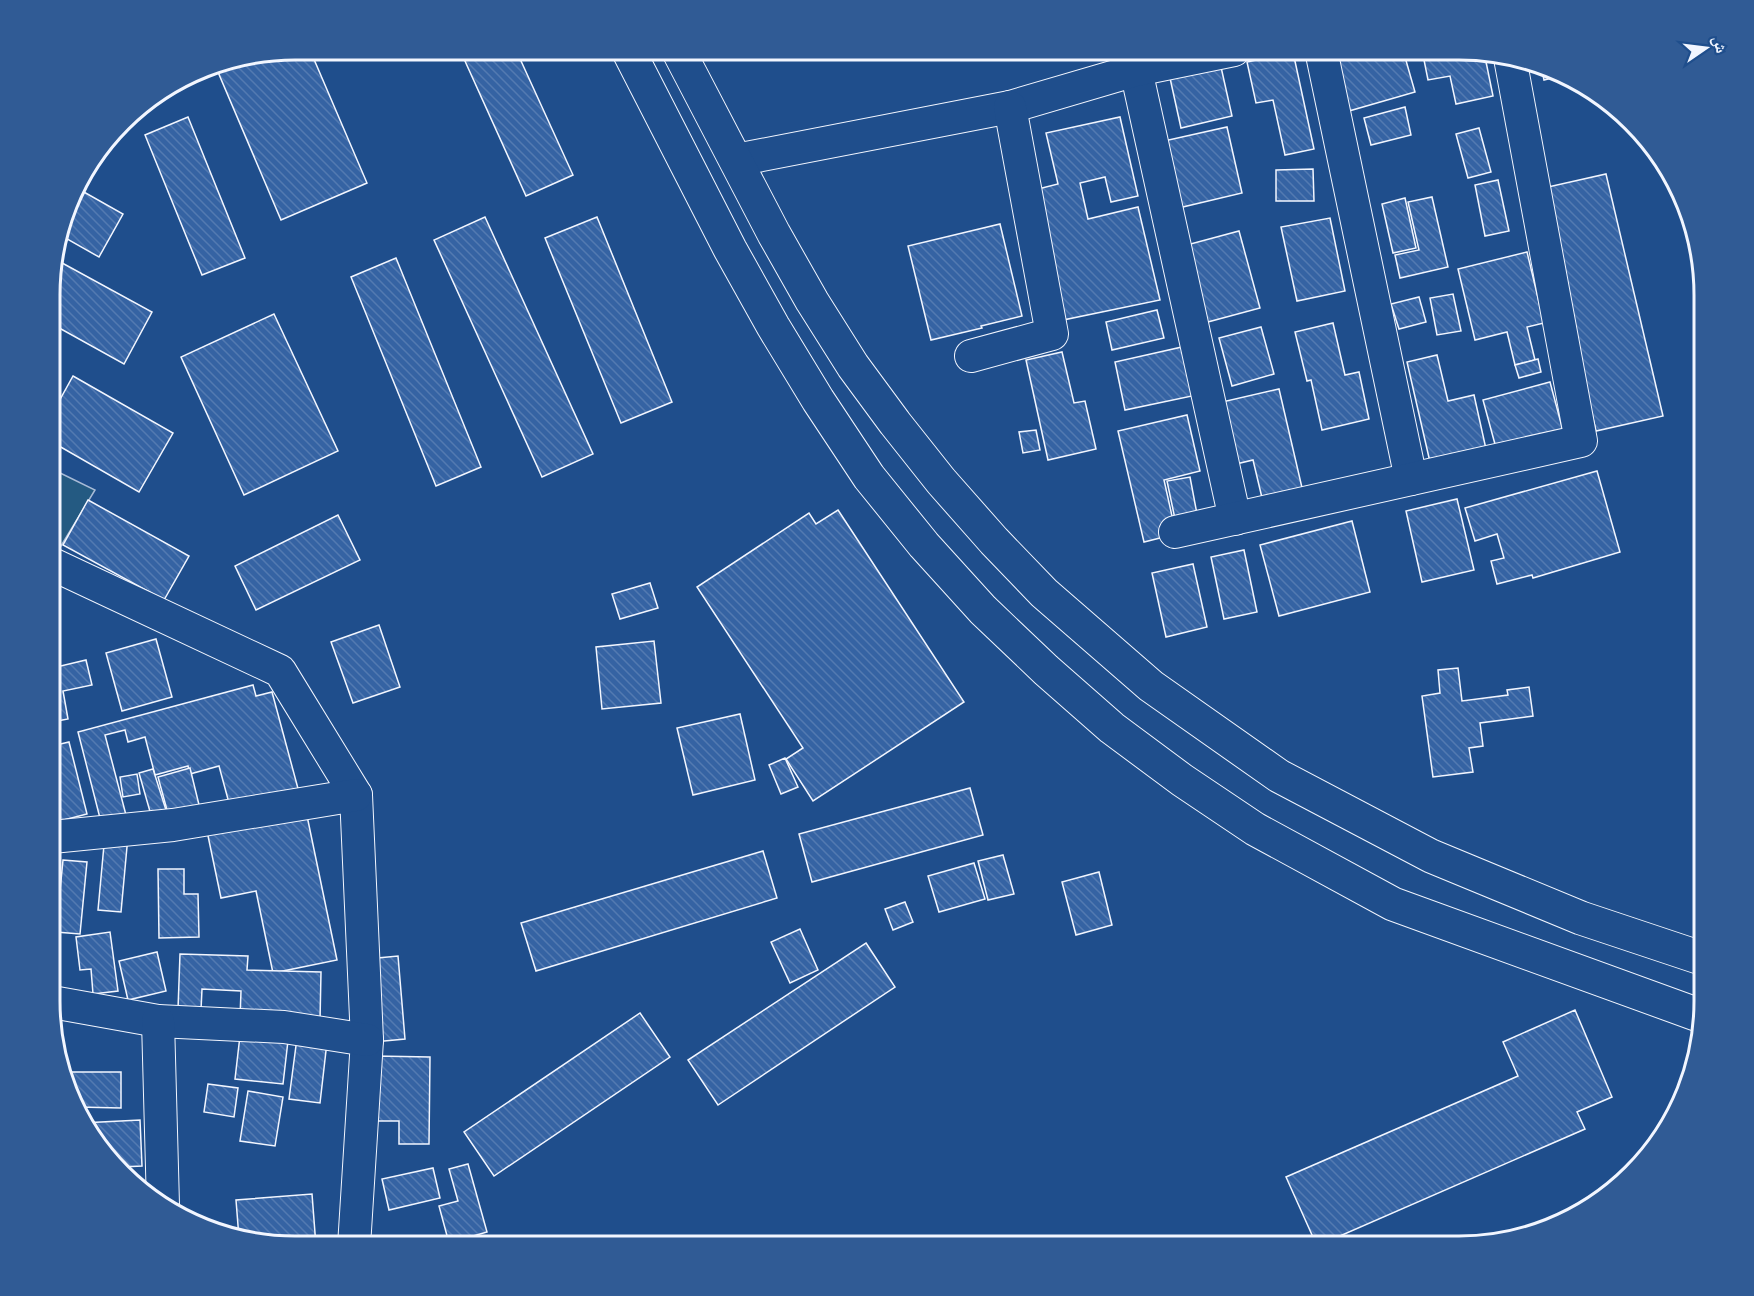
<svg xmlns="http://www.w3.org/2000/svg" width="1754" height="1296" viewBox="0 0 1754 1296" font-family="'Archivo Narrow','Noto Naskh Arabic',sans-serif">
<defs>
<pattern id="building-back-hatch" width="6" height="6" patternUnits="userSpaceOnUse" patternTransform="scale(1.5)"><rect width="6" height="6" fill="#3563a3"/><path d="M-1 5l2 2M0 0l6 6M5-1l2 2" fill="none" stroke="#537ab1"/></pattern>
</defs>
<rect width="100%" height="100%" fill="#1f4e8c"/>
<!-- pitch -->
<polygon fill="#245a82" stroke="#a8bbd7" stroke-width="1.5" points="52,469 95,490 53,559 52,558"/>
<!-- building -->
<g fill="url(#building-back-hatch)" stroke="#f2f6ff" stroke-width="1.5">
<polygon points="295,50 310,50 367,183 281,220 215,65"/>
<polygon points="460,50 516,50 573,175 526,196"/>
<polygon points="1072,50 1104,50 1073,57"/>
<polygon points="1331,50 1403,50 1415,92 1349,111"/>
<polygon points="1422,50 1475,50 1484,52 1493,96 1456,104 1450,76 1428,80"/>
<polygon points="1293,52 1314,149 1285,155 1273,100 1256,103 1247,62"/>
<polygon points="1541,65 1553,68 1564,75 1544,80"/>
<polygon points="1221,67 1232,116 1181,128 1170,78"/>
<polygon points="1405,107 1411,135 1371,145 1364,118"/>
<polygon points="188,117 245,258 202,275 145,135"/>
<polygon points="1120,117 1138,196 1111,202 1105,177 1080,183 1088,219 1138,207 1160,300 1063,320 1034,190 1058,184 1046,133"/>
<polygon points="1227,127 1242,193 1170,210 1155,143"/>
<polygon points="1479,128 1491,172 1468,178 1456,134"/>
<polygon points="1313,169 1314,201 1276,201 1276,170"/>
<polygon points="1606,174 1663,416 1596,431 1539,189"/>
<polygon points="1498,180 1509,231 1485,236 1475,185"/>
<polygon points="75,187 123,214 99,257 60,235"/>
<polygon points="1432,197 1448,267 1400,278 1395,255 1419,250 1408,202"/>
<polygon points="1405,198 1416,248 1393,253 1382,204"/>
<polygon points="485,217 593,454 542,477 434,240"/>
<polygon points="597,217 672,402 621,423 545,238"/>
<polygon points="1330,218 1345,291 1297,301 1281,227"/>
<polygon points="1000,224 1022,316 981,326 982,328 931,340 908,246"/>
<polygon points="1239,231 1260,308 1204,323 1183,246"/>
<polygon points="1527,252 1544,323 1527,327 1535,360 1515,365 1507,332 1475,340 1458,269"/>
<polygon points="53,258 152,312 124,364 52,324 52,263"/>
<polygon points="396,258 481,467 436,486 351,277"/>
<polygon points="1453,294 1461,331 1437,335 1430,298"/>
<polygon points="1419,297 1426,322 1399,329 1391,304"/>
<polygon points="1157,310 1164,338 1112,350 1106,322"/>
<polygon points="274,314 338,451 244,495 181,357"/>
<polygon points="1333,323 1345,375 1359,372 1369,419 1322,430 1311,380 1307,381 1295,332"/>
<polygon points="1261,327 1274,374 1232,386 1219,338"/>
<polygon points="1182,347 1192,396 1125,410 1115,362"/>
<polygon points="1062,352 1074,403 1085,401 1096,449 1048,460 1026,360"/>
<polygon points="1437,355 1448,401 1474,395 1486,449 1430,462 1407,362"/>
<polygon points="1538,359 1541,372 1519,378 1515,365"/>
<polygon points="73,376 173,433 139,492 52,442 52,414"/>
<polygon points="1550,382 1566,442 1499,459 1483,400"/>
<polygon points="1279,389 1303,492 1263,502 1253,460 1236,464 1222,402"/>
<polygon points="1187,415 1200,471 1164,480 1176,534 1144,542 1118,431"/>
<polygon points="1036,430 1040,450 1023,453 1019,432"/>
<polygon points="1597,471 1620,552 1533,578 1532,575 1497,584 1491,561 1504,558 1497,534 1475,541 1465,508"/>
<polygon points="1190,477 1197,514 1175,519 1167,481"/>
<polygon points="1457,499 1474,570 1422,582 1406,511"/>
<polygon points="88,500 189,556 164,600 63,545"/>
<polygon points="838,510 964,702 813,801 786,759 803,748 697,587 809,513 816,524"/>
<polygon points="338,515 360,560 256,610 235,566"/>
<polygon points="1352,521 1370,592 1279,616 1260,545"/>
<polygon points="1244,550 1257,612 1224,619 1211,557"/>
<polygon points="1193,564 1207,627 1166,637 1152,573"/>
<polygon points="650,583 658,608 620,619 612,594"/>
<polygon points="379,625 400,687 353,703 331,642"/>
<polygon points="156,639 172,697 122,711 106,653"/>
<polygon points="654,641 661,703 602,709 596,647"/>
<polygon points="86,660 92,685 63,691 68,719 52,722 52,668"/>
<polygon points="1458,668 1462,701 1508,695 1507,690 1529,687 1533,716 1480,723 1483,746 1469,748 1473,772 1433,777 1422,696 1440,693 1438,670"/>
<polygon points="253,685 256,696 272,692 300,796 232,814 219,766 190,774 188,766 155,775 145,737 128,742 125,730 105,735 126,815 101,822 78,732"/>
<polygon points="740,714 755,780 693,795 677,728"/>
<polygon points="69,742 87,814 52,823 52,746"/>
<polygon points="785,758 798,787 781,794 769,765"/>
<polygon points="190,768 201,813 170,821 158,777"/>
<polygon points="153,769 166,810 151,815 139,773"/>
<polygon points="137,774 140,794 123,797 120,777"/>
<polygon points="970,788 983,835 812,882 799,834"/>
<polygon points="306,811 337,960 273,973 256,891 221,898 207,831"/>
<polygon points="105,834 128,836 121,912 98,910"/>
<polygon points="763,851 777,898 536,971 521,923"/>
<polygon points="1003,855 1014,894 988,900 978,861"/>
<polygon points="63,860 87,862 80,934 56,932"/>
<polygon points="974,863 985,899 939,912 928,876"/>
<polygon points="158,869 184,869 184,894 198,894 199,937 159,938"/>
<rect x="52" y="870" width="6" height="39"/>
<polygon points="1099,872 1112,925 1076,935 1062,882"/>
<polygon points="905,902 913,922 893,930 885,909"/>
<polygon points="800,929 818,970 790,983 771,942"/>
<polygon points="110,932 118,991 93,994 91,969 80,970 76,937"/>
<polygon points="866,943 895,987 718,1105 688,1060"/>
<polygon points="157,952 166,991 128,1000 119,961"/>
<polygon points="180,954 248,956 247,970 321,972 320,1021 240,1018 241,991 202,989 201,1010 178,1009"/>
<polygon points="398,956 405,1039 374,1042 367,959"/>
<polygon points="1575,1010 1612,1097 1577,1112 1585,1129 1317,1246 1286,1177 1518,1076 1503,1042"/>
<polygon points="640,1013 670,1057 494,1176 464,1132"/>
<polygon points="241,1027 289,1032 283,1084 235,1079"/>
<polygon points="297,1038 327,1042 320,1103 289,1099"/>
<polygon points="375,1056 430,1057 429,1144 399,1144 399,1121 374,1121"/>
<polygon points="69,1072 121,1072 121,1108 77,1107 69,1085"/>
<polygon points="208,1084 238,1088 234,1117 204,1112"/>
<polygon points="248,1091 283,1097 275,1146 240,1141"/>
<polygon points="140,1120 142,1166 121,1167 82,1123"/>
<polygon points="468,1164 487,1232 449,1243 439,1206 458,1201 449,1169"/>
<polygon points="433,1168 440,1198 389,1210 382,1179"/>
<polygon points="312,1194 316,1246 279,1246 239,1238 236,1200"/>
<polygon points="380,1239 416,1241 416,1246 379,1246"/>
</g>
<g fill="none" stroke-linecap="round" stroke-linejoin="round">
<defs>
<g id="minor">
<polyline points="1321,50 1411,479"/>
<polyline points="1136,70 1235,519"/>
<polyline points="736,160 1010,107 1136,70 1234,50"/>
<polyline points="971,356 1052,334 1010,107"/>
<polyline points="1175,532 1581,441 1510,58"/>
<polyline points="52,564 280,671 356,795 367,1040 354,1246"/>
<polyline points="52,837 173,825 356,795"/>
<polyline points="52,1002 158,1021 284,1027 367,1040"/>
<polyline points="158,1021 163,1205"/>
</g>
<g id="primary">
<polyline points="628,50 730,249 773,326 818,400 869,477 924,545 983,610 1046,670 1112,728 1182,780 1255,829 1393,904 1704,1017"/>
<polyline points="678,50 774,234 812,301 853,366 895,423 941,481 994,541 1044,593 1151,686 1279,776 1431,856 1581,918 1704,959"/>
</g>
</defs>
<!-- minor casing -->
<use href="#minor" stroke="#f2f6ff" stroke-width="34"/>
<!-- primary casing -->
<use href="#primary" stroke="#f2f6ff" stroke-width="35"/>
<!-- minor -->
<use href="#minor" stroke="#1f4e8c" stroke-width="32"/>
<!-- primary -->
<use href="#primary" stroke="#1f4e8c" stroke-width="33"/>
</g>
<!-- crop -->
<path d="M0 0H1754V1296H0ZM295 60H1459A235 235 0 0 1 1694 295V1001A235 235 0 0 1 1459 1236H295A235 235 0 0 1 60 1001V295A235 235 0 0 1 295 60Z" fill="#305b95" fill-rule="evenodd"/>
<path fill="none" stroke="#f2f6ff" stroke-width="3" d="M295 60H1459A235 235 0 0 1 1694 295V1001A235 235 0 0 1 1459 1236H295A235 235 0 0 1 60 1001V295A235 235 0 0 1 295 60Z"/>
<!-- north arrow -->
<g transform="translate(1706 48) rotate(76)" stroke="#1f4e8c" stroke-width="4.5" paint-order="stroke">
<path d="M0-4.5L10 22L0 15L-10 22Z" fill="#f2f6ff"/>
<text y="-9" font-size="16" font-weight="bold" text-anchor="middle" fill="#f2f6ff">ش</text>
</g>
</svg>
